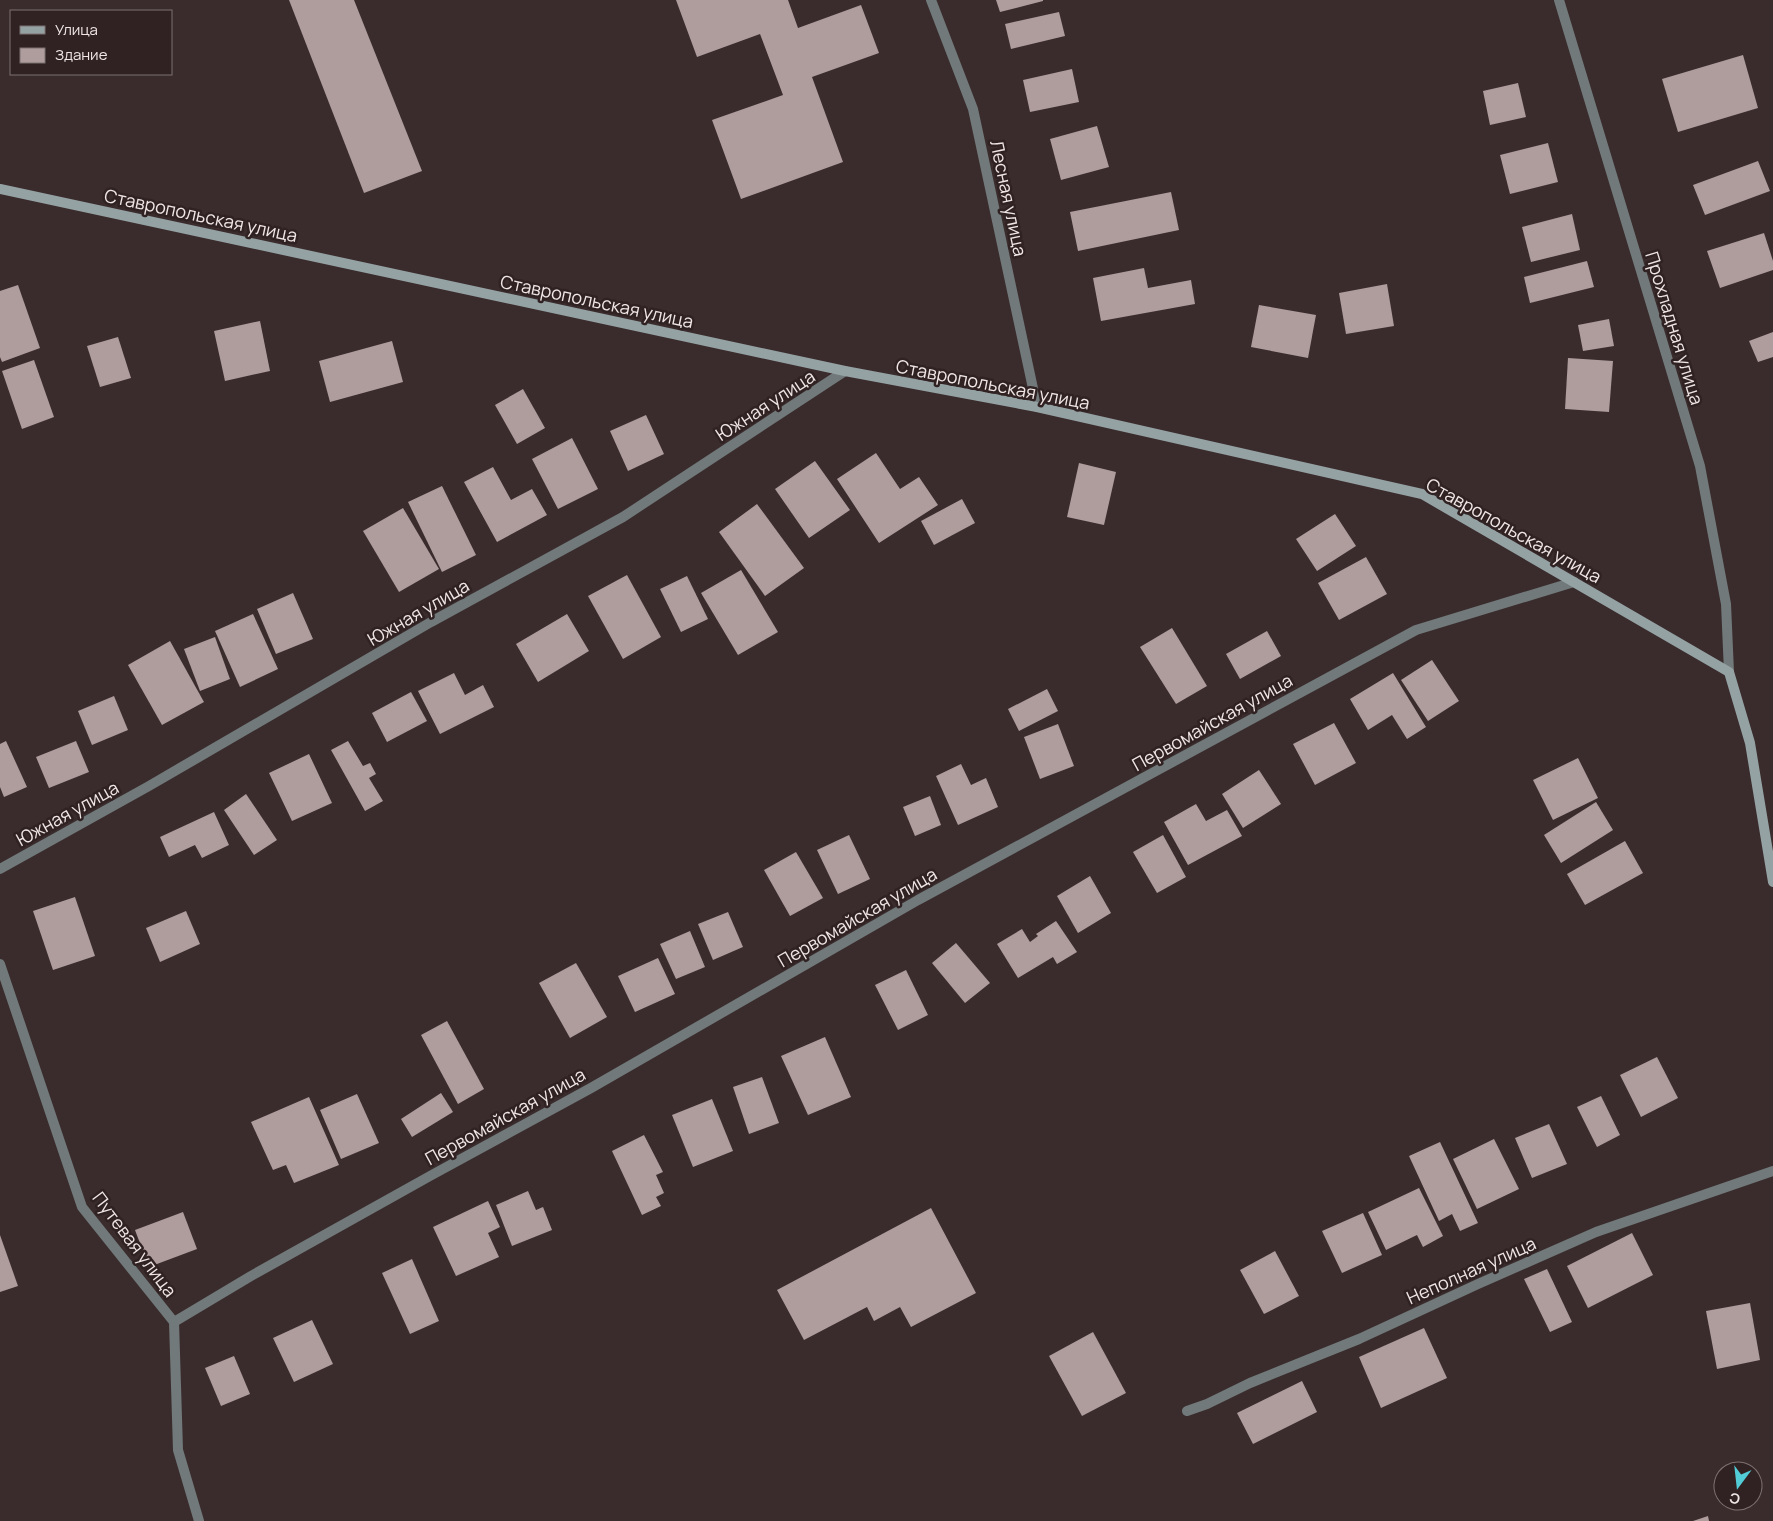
<svg xmlns="http://www.w3.org/2000/svg" width="1773" height="1521" viewBox="0 0 1773 1521" font-family="Manrope,sans-serif">
<rect width="100%" height="100%" fill="#3a2c2d"/>
<!-- building -->
<g fill="#af9d9e">
<polygon points="289,0 354,0 422,171 364,193"/>
<polygon points="676,0 788,0 798,28 861,5 879,53 812,77 843,162 741,199 712,120 783,95 760,34 697,57"/>
<polygon points="996,0 1043,0 1043,1 1000,12"/>
<polygon points="1059,12 1065,36 1011,49 1005,24"/>
<polygon points="1743,55 1758,108 1678,132 1662,79"/>
<polygon points="1072,69 1079,102 1030,112 1023,80"/>
<polygon points="1518,83 1526,117 1490,125 1483,91"/>
<polygon points="1097,126 1109,167 1061,180 1050,139"/>
<polygon points="1548,143 1558,182 1510,194 1500,155"/>
<polygon points="1758,161 1770,191 1705,215 1693,185"/>
<polygon points="1171,192 1179,230 1078,251 1070,212"/>
<polygon points="1572,214 1580,250 1531,262 1522,227"/>
<polygon points="1764,233 1773,261 1773,270 1720,288 1707,251"/>
<polygon points="1587,261 1594,287 1530,303 1524,277"/>
<polygon points="1144,268 1148,288 1191,280 1195,304 1101,321 1093,278"/>
<polygon points="1387,284 1394,326 1346,334 1339,293"/>
<polygon points="18,285 40,348 2,362 0,357 0,291"/>
<polygon points="1259,305 1316,315 1308,358 1251,347"/>
<polygon points="1609,319 1614,346 1583,351 1578,325"/>
<polygon points="260,321 270,371 225,381 214,331"/>
<polygon points="1773,332 1773,357 1758,362 1749,341"/>
<polygon points="118,337 131,378 100,387 87,346"/>
<polygon points="392,341 403,382 330,402 319,361"/>
<polygon points="1568,358 1613,361 1609,412 1565,409"/>
<polygon points="34,360 54,417 22,429 2,371"/>
<polygon points="523,389 545,428 517,444 495,405"/>
<polygon points="646,415 664,454 628,471 610,431"/>
<polygon points="572,438 598,489 558,509 532,459"/>
<polygon points="876,453 900,489 919,477 938,505 879,543 837,479"/>
<polygon points="815,461 850,510 809,538 775,489"/>
<polygon points="1079,463 1116,472 1104,525 1067,517"/>
<polygon points="493,467 511,500 532,489 547,515 497,542 464,482"/>
<polygon points="442,486 476,555 442,572 408,502"/>
<polygon points="962,499 975,523 934,545 921,521"/>
<polygon points="757,504 804,568 765,596 719,532"/>
<polygon points="403,508 439,569 399,592 363,531"/>
<polygon points="1335,514 1356,546 1317,571 1296,539"/>
<polygon points="1366,557 1387,594 1339,620 1318,583"/>
<polygon points="741,570 778,632 738,655 701,593"/>
<polygon points="627,575 661,637 623,659 588,596"/>
<polygon points="687,576 708,619 681,632 660,589"/>
<polygon points="293,593 313,639 276,654 257,609"/>
<polygon points="253,614 278,669 240,687 215,631"/>
<polygon points="567,614 589,651 538,682 516,644"/>
<polygon points="1172,628 1207,686 1176,704 1140,647"/>
<polygon points="1267,631 1281,656 1240,679 1226,654"/>
<polygon points="215,637 230,679 200,691 184,649"/>
<polygon points="170,641 204,702 162,725 128,665"/>
<polygon points="1432,660 1459,701 1428,721 1401,680"/>
<polygon points="454,673 465,695 483,685 494,707 440,734 418,691"/>
<polygon points="1393,673 1426,727 1407,739 1392,715 1368,730 1350,699"/>
<polygon points="1047,689 1058,711 1019,731 1008,709"/>
<polygon points="411,692 427,721 387,742 372,713"/>
<polygon points="114,696 128,730 92,745 78,711"/>
<polygon points="1334,723 1356,763 1315,785 1293,744"/>
<polygon points="1058,724 1074,766 1040,779 1024,737"/>
<polygon points="6,741 27,787 4,797 0,787 0,744"/>
<polygon points="76,741 89,772 49,788 36,757"/>
<polygon points="348,741 363,766 370,763 376,774 369,778 383,801 365,811 331,750"/>
<polygon points="309,754 332,803 292,821 269,773"/>
<polygon points="1578,758 1598,798 1553,820 1533,780"/>
<polygon points="961,764 971,785 986,778 998,807 958,825 936,776"/>
<polygon points="1259,770 1281,804 1243,828 1222,794"/>
<polygon points="246,794 277,840 254,855 224,810"/>
<polygon points="930,796 941,825 915,836 903,807"/>
<polygon points="1596,802 1613,830 1561,863 1544,835"/>
<polygon points="1196,804 1206,821 1227,810 1242,836 1188,865 1164,822"/>
<polygon points="214,812 229,845 202,858 195,845 169,857 160,837"/>
<polygon points="849,835 870,879 838,894 817,850"/>
<polygon points="1163,835 1186,877 1157,893 1133,852"/>
<polygon points="1625,841 1643,873 1585,905 1567,874"/>
<polygon points="796,852 823,898 790,916 764,870"/>
<polygon points="1090,876 1111,913 1078,933 1057,896"/>
<polygon points="75,897 95,956 53,970 33,911"/>
<polygon points="186,911 200,944 160,962 146,928"/>
<polygon points="728,912 743,947 713,960 698,924"/>
<polygon points="1056,921 1077,952 1057,964 1053,957 1018,978 997,944 1022,929 1030,942 1038,936 1036,934"/>
<polygon points="690,931 705,967 676,979 660,944"/>
<polygon points="956,943 990,983 965,1003 932,963"/>
<polygon points="658,958 675,994 635,1012 618,976"/>
<polygon points="576,963 607,1017 570,1038 539,983"/>
<polygon points="906,970 928,1015 898,1030 875,985"/>
<polygon points="447,1021 484,1089 458,1104 421,1035"/>
<polygon points="825,1037 851,1097 808,1115 781,1056"/>
<polygon points="1657,1057 1678,1098 1641,1117 1620,1075"/>
<polygon points="762,1077 779,1123 749,1134 733,1087"/>
<polygon points="441,1093 453,1112 412,1137 401,1119"/>
<polygon points="357,1094 379,1143 341,1159 320,1110"/>
<polygon points="1601,1096 1620,1135 1597,1147 1577,1107"/>
<polygon points="309,1097 339,1165 294,1183 286,1165 273,1170 251,1122"/>
<polygon points="712,1099 733,1151 693,1167 672,1115"/>
<polygon points="1549,1124 1567,1164 1532,1178 1515,1138"/>
<polygon points="644,1135 663,1172 656,1175 664,1193 656,1197 661,1206 642,1215 612,1151"/>
<polygon points="1494,1139 1519,1189 1477,1209 1453,1159"/>
<polygon points="1440,1142 1478,1223 1460,1231 1452,1214 1439,1221 1409,1156"/>
<polygon points="1419,1188 1443,1236 1423,1247 1417,1235 1386,1250 1368,1212"/>
<polygon points="528,1191 536,1210 543,1207 552,1230 512,1246 496,1205"/>
<polygon points="488,1201 500,1227 488,1233 499,1257 456,1276 433,1227"/>
<polygon points="931,1208 976,1293 911,1327 900,1307 874,1321 867,1307 804,1340 777,1290"/>
<polygon points="183,1212 197,1249 149,1267 135,1230"/>
<polygon points="1363,1213 1382,1255 1342,1273 1322,1231"/>
<polygon points="1632,1233 1653,1275 1588,1308 1567,1266"/>
<polygon points="0,1235 18,1286 0,1292"/>
<polygon points="1275,1251 1299,1296 1264,1314 1240,1270"/>
<polygon points="412,1259 439,1321 410,1334 382,1273"/>
<polygon points="1547,1269 1572,1322 1550,1332 1524,1279"/>
<polygon points="1750,1303 1760,1360 1717,1369 1706,1311"/>
<polygon points="312,1320 333,1364 294,1382 273,1338"/>
<polygon points="1424,1328 1447,1378 1381,1408 1359,1357"/>
<polygon points="1093,1332 1126,1393 1082,1416 1049,1356"/>
<polygon points="234,1356 250,1394 221,1406 205,1368"/>
<polygon points="1302,1381 1317,1412 1253,1444 1237,1413"/>
<polygon points="1708,1516 1709,1521 1693,1521"/>
</g>
<g fill="none" stroke-linecap="round" stroke-linejoin="round">
<!-- street -->
<g stroke="#71797a" stroke-width="10">
<polyline points="931,0 973,109 1037,407"/>
<polyline points="1559,0 1700,466 1726,604 1729,672"/>
<polyline points="0,869 149,786 431,622 623,517 845,371"/>
<polyline points="0,964 82,1207 174,1322 178,1450 199,1521"/>
<polyline points="174,1322 251,1276 430,1176 591,1088 918,900 1416,630 1574,582"/>
<polyline points="1187,1411 1207,1404 1250,1383 1359,1339 1478,1284 1596,1232 1773,1171"/>
</g>
<!-- secondary -->
<polyline stroke="#95a2a4" stroke-width="10" points="0,189 845,371 1037,407 1422,494 1729,672 1750,743 1773,882"/>
</g>
<g text-anchor="middle" dominant-baseline="central" stroke-width="5" stroke-linejoin="round" paint-order="stroke">
<!-- street labels -->
<g font-size="18" fill="#f0e6e6" stroke="#302223">
<text transform="translate(1009 198) rotate(78)">Лесная улица</text>
<text transform="translate(201 215) rotate(12)">Ставропольская улица</text>
<text transform="translate(597 301) rotate(12)">Ставропольская улица</text>
<text transform="translate(1675 328) rotate(73)">Прохладная улица</text>
<text transform="translate(993 384) rotate(11)">Ставропольская улица</text>
<text transform="translate(765 405) rotate(-33)">Южная улица</text>
<text transform="translate(1514 530) rotate(29)">Ставропольская улица</text>
<text transform="translate(418 612) rotate(-30)">Южная улица</text>
<text transform="translate(1212 722) rotate(-29)">Первомайская улица</text>
<text transform="translate(67 813) rotate(-29)">Южная улица</text>
<text transform="translate(857 917) rotate(-30)">Первомайская улица</text>
<text transform="translate(505 1116) rotate(-29)">Первомайская улица</text>
<text transform="translate(135 1244) rotate(53)">Путевая улица</text>
<text transform="translate(1471 1270) rotate(-24)">Неполная улица</text>
</g>
</g>
<!-- legend -->
<rect x="10" y="10" width="162" height="65" fill="#302223" stroke="#7d7071"/>
<rect x="20" y="26" width="25" height="8" fill="#95a2a4" stroke="#7d7071"/>
<text x="55" y="35" font-size="15" fill="#f0e6e6">Улица</text>
<rect x="20" y="48" width="25" height="15" fill="#af9d9e" stroke="#7d7071"/>
<text x="55" y="60" font-size="15" fill="#f0e6e6">Здание</text>
<!-- north arrow -->
<g transform="translate(1738 1486) rotate(195)"><circle r="24" fill="#302223" stroke="#7d7071"/>
<path d="M0-4L9 19L0 12L-9 19Z" fill="#52ccd6"/>
<text y="-8" font-size="14" font-weight="bold" text-anchor="middle" fill="#f0e6e6">С</text>
</g>
</svg>
